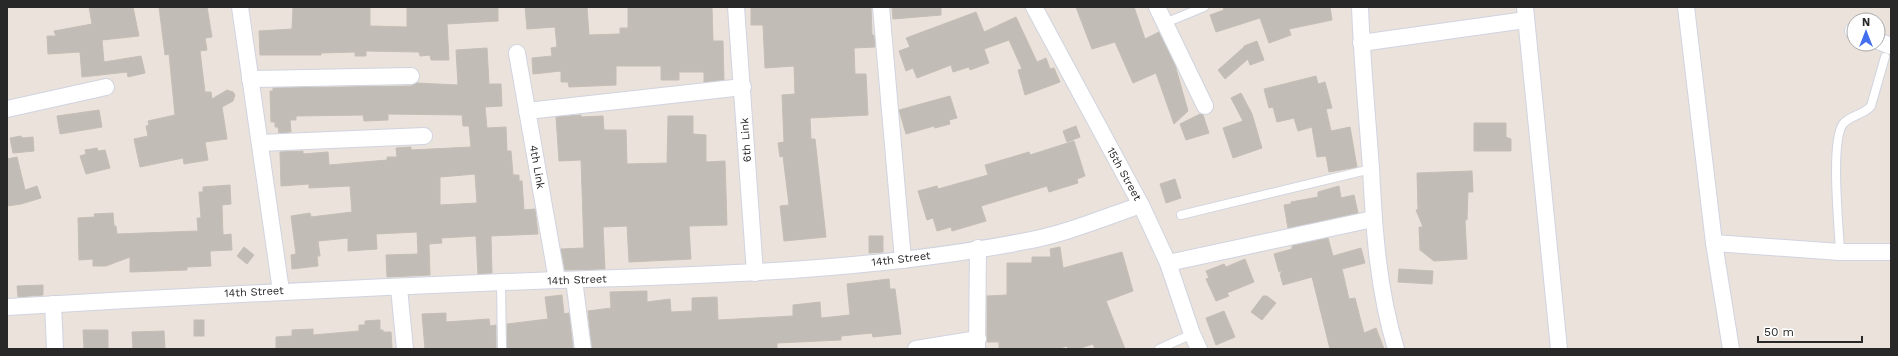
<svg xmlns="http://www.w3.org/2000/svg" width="1898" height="356" viewBox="0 0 1898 356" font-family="'Work Sans',sans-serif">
<rect width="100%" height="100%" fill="#eae2db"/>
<!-- building -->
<g fill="#c2bcb7" stroke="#c5beb5" fill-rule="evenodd">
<polygon points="89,7 133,7 139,36 102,40 104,62 141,56 145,73 128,77 127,72 82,77 80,52 48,54 47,36 56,36 54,31 92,24"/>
<polygon points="159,7 207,7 212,37 205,38 207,50 200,51 205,92 211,92 212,99 227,90 233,92 235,95 233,101 222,107 227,139 205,142 208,160 184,164 183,158 140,167 134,139 148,136 146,126 149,125 148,121 175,115 169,54 165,55"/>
<polygon points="293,7 370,7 370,26 407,27 407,7 498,7 498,21 447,24 449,60 431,60 430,55 420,56 419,52 366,51 366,56 355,56 355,52 321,53 321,55 260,55 259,31 292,29"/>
<polygon points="525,7 587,7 589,35 620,34 620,28 628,28 628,7 712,7 713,41 723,41 724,80 704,82 704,72 679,72 679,80 661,80 661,66 616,66 616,85 569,87 568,82 561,82 561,71 533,74 532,58 552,56 551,48 557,47 555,27 527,29"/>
<polygon points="751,7 871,7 872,35 874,35 875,47 854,48 855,74 866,74 868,115 810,118 811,139 815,139 826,237 784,241 780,206 789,205 783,156 780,157 778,143 784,142 782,95 795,94 794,66 765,68 763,25 751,25"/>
<polygon points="892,7 941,7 941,15 893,19"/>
<polygon points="1076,7 1134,7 1145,39 1159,32 1175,65 1188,111 1174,124 1156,73 1133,83 1115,42 1092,49"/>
<polygon points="1223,7 1330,7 1332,20 1289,29 1291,35 1269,43 1260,18 1216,32 1210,15 1224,10"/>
<polygon points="976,12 984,32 1016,17 1037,62 1046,58 1050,69 1054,68 1060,82 1025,95 1018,70 1022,69 1009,40 984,49 989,63 970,70 969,67 953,72 951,65 917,78 913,68 906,71 899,51 910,47 906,38"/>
<polygon points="1257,41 1264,60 1250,65 1248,59 1225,79 1218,70 1244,47 1244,46"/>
<path d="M487,48L489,84H501L502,106L485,107L487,128L506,127L507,151H511L513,175H519V181H522L524,210L535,209L538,234L491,236L492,273L478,274L476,236L441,238L442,243L429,244L430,275L387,277L386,255L418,254L417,232L376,234L377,249L348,251V238L318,241L320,256H317L318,266L292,269L291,255L296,254L291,216L310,213L311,217L352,212L350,186L309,188V184L281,186L280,152L303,151V154L328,152L329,165L387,160V157H397L396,148L411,147V150L471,147L469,126H463L462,115L388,114V120L364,121L363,115L296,116V120H290L291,132L279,133L278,127H275V122H271L270,91H273V88L411,86L417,83L458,85L456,50ZM475,174L477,203L440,205V177Z"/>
<polygon points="1316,76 1318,84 1325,82 1332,108 1326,109 1331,131 1350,127 1357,167 1329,172 1326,156 1317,157 1312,127 1298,131 1294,118 1277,122 1273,107 1269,108 1264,89"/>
<polygon points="1241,93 1252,114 1262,148 1233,158 1223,128 1243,121 1231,98"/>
<polygon points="950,96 957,118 949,120 950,124 935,128 934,126 906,134 899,110"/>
<polygon points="99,110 102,127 60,134 57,116"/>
<polygon points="1200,114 1203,115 1209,133 1186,140 1180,124"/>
<polygon points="581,115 581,117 603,116 604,130 626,130 627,164 667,163 668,116 693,116 693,134 706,135 706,162 725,161 727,225 689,226 691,259 629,262 627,226 603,227 605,269 565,270 561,249 584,248 581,160 559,161 556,117"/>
<polygon points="1474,123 1506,123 1506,137 1511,139 1511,151 1474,151"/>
<polygon points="1076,126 1080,137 1067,142 1063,131"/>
<polygon points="21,136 22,138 33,137 34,151 13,153 10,138"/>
<polygon points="1074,141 1085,176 1077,179 1078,183 1049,192 1047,186 981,206 986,221 952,231 951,227 937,231 933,218 927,220 918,191 937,186 938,189 988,175 985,165 1029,152 1030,155"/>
<polygon points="97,148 98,151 105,150 110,168 86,174 80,156 86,154 85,150"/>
<polygon points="17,157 25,190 37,186 41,198 21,204 7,206 7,159"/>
<polygon points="1472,171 1473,192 1468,192 1467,220 1465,220 1467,259 1434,261 1420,250 1419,227 1423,227 1416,210 1418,210 1417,173"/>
<polygon points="1175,179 1181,198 1166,203 1160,184"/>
<polygon points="230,185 231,204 222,205 223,235 231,234 232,250 210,251 211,266 187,267 187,270 130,272 130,257 106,266 93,266 93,259 79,260 78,218 95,217 94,214 113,213 114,226 116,226 117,234 198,231 197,218 201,218 199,192 203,192 203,187"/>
<polygon points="1339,186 1341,198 1354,195 1358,213 1288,228 1284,205 1291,204 1291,202 1318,197 1318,192"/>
<polygon points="869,236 883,236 883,252 869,253"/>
<polygon points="1328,238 1333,256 1361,248 1365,263 1342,269 1349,299 1355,298 1364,333 1376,328 1384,349 1330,349 1312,277 1283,285 1280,274 1283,270 1279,272 1274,254 1292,249 1292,246"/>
<polygon points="244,247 254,255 247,264 237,256"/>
<polygon points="1060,247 1063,268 1122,252 1133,291 1106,301 1125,349 1095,349 1093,344 1078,349 1068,349 1067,346 1056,349 999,348 999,342 987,342 987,296 1007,295 1007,263 1032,263 1032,257 1051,257 1050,249"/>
<polygon points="1245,259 1254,282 1227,293 1229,296 1216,301 1206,279 1209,278 1206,271 1224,264 1226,267"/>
<polygon points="1399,269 1433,271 1432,284 1398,282"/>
<polygon points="889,279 890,289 895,289 901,334 873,337 872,333 841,336 841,340 777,343 777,349 592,349 588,311 611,308 610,292 647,291 647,302 670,299 671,312 692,311 692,298 717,297 718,320 793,316 793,305 820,302 821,318 850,315 847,284"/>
<polygon points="43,285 43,295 18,297 17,286"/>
<polygon points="562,295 564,314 569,313 573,349 507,349 507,324 548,319 545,297"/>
<polygon points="1263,296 1267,296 1276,303 1262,320 1251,312"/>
<polygon points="1224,311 1235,337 1216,345 1206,318"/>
<polygon points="446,313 446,322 489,319 490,326 496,325 496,349 425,349 422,314"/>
<rect x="194" y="320" width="10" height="16"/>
<polygon points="380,320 380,330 383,330 383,332 391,332 392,348 276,349 276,337 292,336 292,330 313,329 313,335 359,331 359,325 365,325 365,321"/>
<polygon points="83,330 108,330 108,349 84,349"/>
<polygon points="164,331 165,349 133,349 132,332"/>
</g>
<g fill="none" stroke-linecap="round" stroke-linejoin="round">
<defs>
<g id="service">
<polyline points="1165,23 1204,7"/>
<polyline points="1181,215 1371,169"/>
<path d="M1840,252C1839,226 1830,142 1843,124C1850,115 1864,115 1871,106L1885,57"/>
<polyline points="501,283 502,349"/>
<polyline points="1159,349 1192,334"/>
</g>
<g id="minor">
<polyline points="240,7 281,291"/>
<polyline points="736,7 755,273"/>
<polyline points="881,7 903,260"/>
<polyline points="1034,7 1141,205 1168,263 1192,334 1199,349"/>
<polyline points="1157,7 1205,106"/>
<path d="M1360,7C1362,61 1367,114 1371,168C1374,230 1378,290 1396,349"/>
<polyline points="1525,7 1559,349"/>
<polyline points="1686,7 1714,243 1731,349"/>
<polyline points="1853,31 1854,31"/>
<polyline points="1878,41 1891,46"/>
<polyline points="1361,43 1526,20"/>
<polyline points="517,53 557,280"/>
<polyline points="250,79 411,76"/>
<polyline points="7,109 106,87"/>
<polyline points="527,111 743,87"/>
<polyline points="260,143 424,136"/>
<polyline points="1714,243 1840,252 1891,252"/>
<polyline points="1168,263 1373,219"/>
<polyline points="574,280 583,349"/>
<polyline points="399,288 405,349"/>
<polyline points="53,304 55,349"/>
<path d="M7,307C190,296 374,287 557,280C714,275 872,271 1026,241C1065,234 1103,218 1141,205"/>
<polyline points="916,349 978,339"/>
<polyline points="977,349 978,248"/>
</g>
</defs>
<!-- service casing -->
<use href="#service" stroke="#d0d4e0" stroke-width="10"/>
<!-- minor casing -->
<use href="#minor" stroke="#d0d4e0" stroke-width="18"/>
<!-- service -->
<use href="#service" stroke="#fff" stroke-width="8"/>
<!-- minor -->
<use href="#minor" stroke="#fff" stroke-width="16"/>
</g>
<g text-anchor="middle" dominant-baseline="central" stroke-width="4" stroke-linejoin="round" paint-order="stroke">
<!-- street labels -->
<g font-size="11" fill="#282828" stroke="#fff">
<text transform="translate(746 140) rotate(-94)">6th Link</text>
<text transform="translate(537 167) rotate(80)">4th Link</text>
<text transform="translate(1124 174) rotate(61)">15th Street</text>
<text transform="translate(901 259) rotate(-7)">14th Street</text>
<text transform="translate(577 280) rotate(-2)">14th Street</text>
<text transform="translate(254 292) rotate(-3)">14th Street</text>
</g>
</g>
<!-- border -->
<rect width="1898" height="356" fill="none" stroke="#282828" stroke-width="16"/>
<!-- north arrow -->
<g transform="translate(1866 32)"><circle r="19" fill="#ffffff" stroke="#a9a9a9"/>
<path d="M0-3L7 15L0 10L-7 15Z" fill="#436eee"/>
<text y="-6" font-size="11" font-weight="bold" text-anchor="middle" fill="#282828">N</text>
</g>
<!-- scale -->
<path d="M1758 336v6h104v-6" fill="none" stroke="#282828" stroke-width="2"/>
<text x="1764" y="336" font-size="12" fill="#282828" stroke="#ffffff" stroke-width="3" paint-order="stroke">50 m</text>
</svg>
